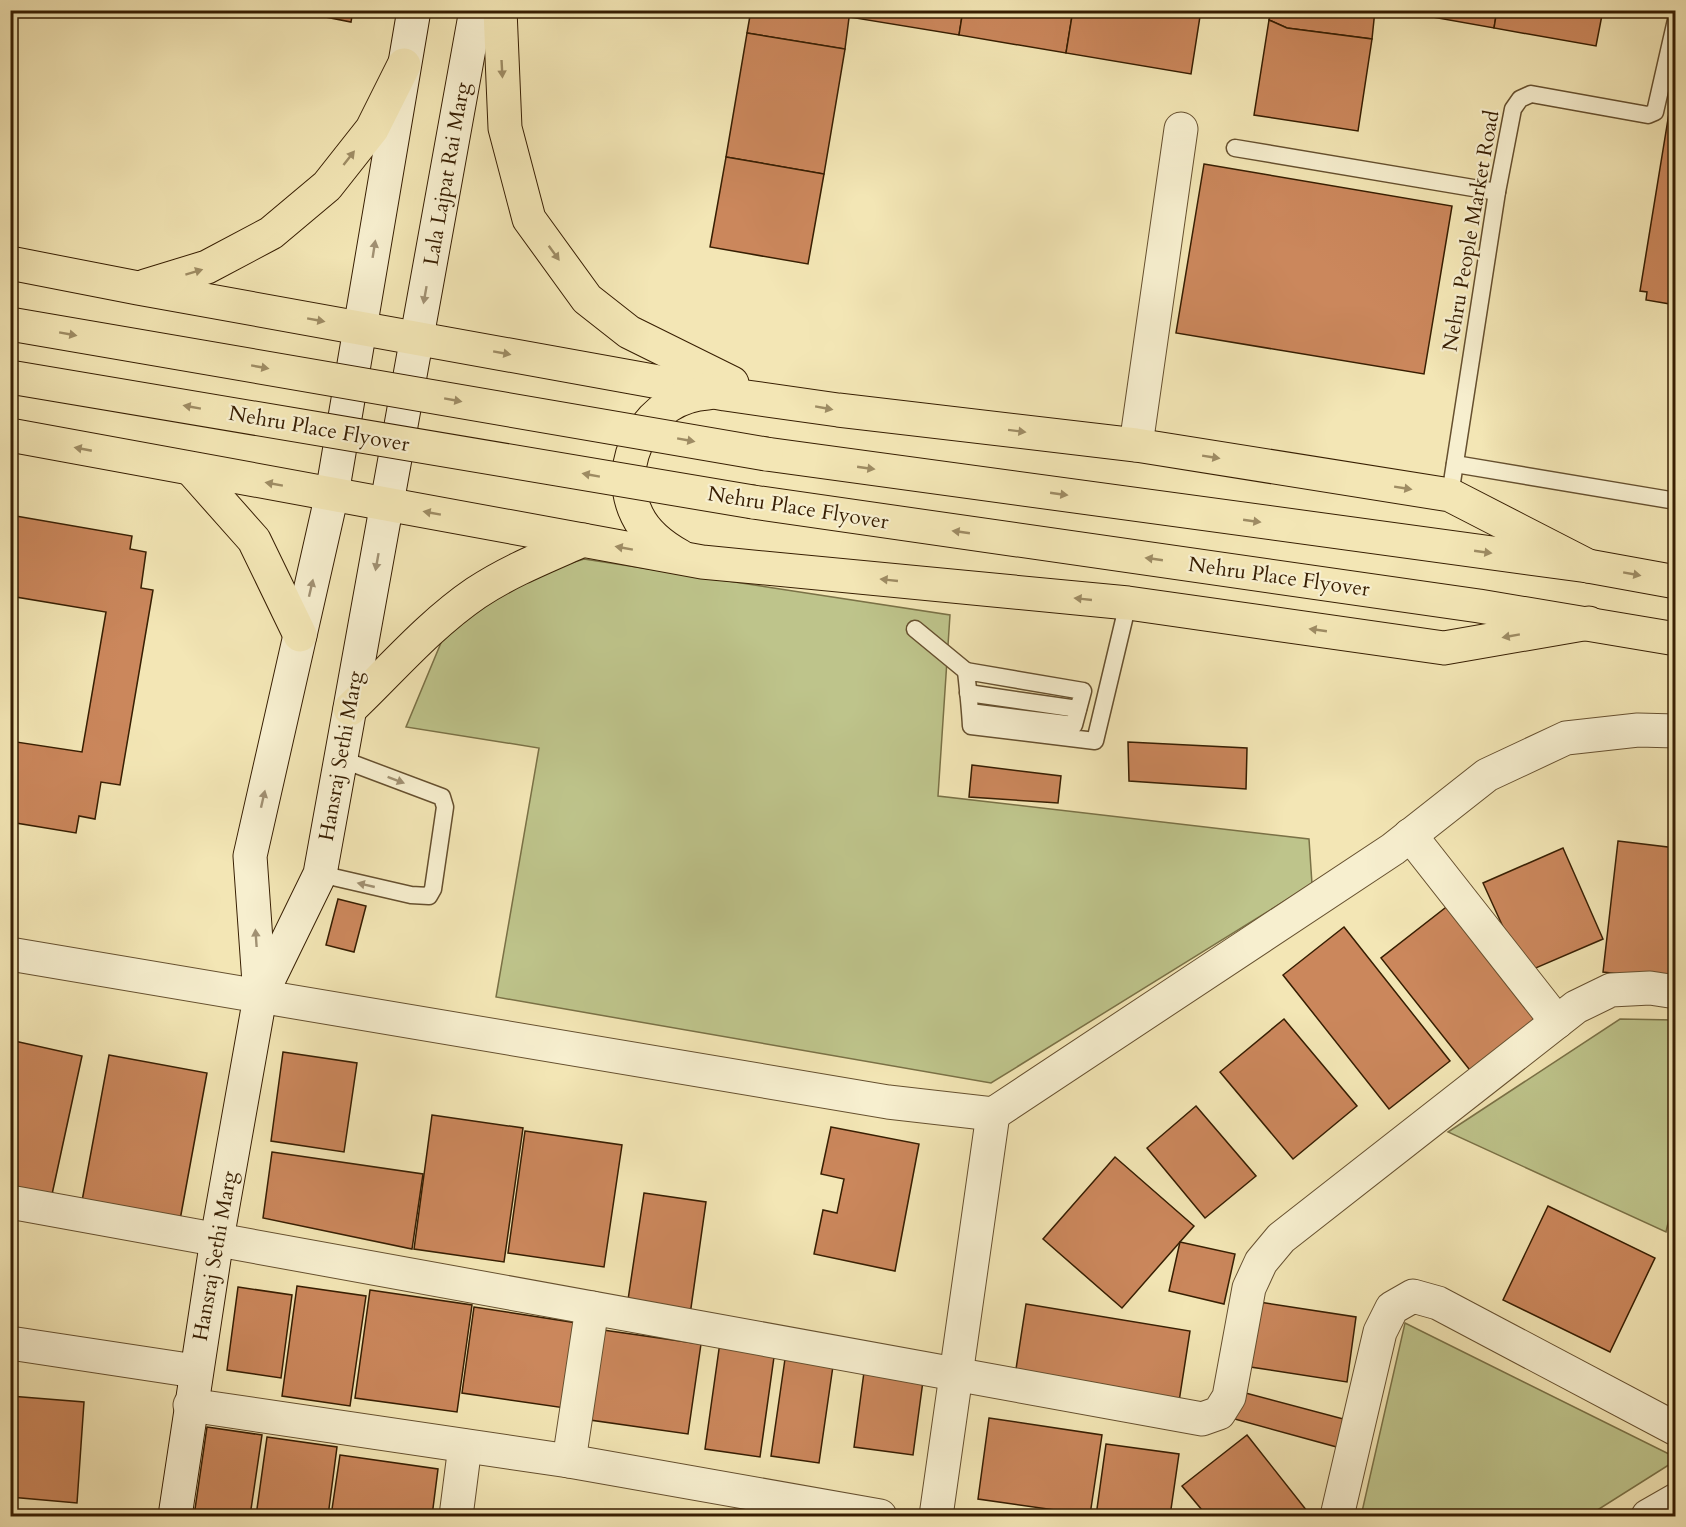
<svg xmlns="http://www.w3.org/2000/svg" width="1686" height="1527" viewBox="0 0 1686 1527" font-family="Cardo,serif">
<rect width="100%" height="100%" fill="#f3e6b5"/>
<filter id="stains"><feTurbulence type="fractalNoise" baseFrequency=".00333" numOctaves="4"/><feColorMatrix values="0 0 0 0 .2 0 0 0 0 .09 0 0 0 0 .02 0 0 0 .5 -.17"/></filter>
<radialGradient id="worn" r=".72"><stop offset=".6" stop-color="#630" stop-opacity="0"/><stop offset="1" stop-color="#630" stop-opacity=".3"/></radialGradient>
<!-- green -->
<g fill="#bec48b" stroke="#7a7146" stroke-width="1.5">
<polygon points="584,559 950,615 938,796 1309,839 1312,884 991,1083 496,997 539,748 406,727 443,638 478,607 542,572"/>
<polygon points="1620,1019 1675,1020 1676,1188 1666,1232 1448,1132"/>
<polygon points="1405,1323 1675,1457 1675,1461 1588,1516 1361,1516"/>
</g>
<!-- building -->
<g fill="#cb875c" stroke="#371e02" stroke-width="1.5">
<polygon points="290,10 353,10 351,22"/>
<polygon points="751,10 850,10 845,49 747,33"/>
<polygon points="850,10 963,10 959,35 849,17"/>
<polygon points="963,10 1073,10 1066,53 959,35"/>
<polygon points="1073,10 1201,10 1191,74 1066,53"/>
<polygon points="1271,10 1375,10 1372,39 1287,28 1269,20"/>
<polygon points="1393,10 1497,10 1494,28"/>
<polygon points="1497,10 1603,10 1596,46 1494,28"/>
<polygon points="1269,20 1287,28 1372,39 1358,131 1254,115"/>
<polygon points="747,33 845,49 824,174 726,157"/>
<polygon points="1676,70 1676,305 1646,300 1647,292 1640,291"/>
<polygon points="726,157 824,174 808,264 710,247"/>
<polygon points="1204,164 1452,206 1424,374 1176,333"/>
<polygon points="10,515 132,536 130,549 146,552 141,588 153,590 120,785 101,782 95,819 79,816 76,833 10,822 10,741 82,752 106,612 10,596"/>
<polygon points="1128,742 1247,748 1246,789 1129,781"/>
<polygon points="972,765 1061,776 1058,803 969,797"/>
<polygon points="1618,841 1676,848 1676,921 1668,980 1603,972"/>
<polygon points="1563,848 1603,939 1524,973 1483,883"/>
<polygon points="338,899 366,906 354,952 326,945"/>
<polygon points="1454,901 1546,1017 1473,1074 1381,958"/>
<polygon points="1344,927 1450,1061 1389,1109 1283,975"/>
<polygon points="1284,1019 1357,1106 1293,1159 1220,1072"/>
<polygon points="10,1040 82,1056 51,1199 10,1190"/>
<polygon points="283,1052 357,1063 344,1152 271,1141"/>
<polygon points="109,1055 207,1073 180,1220 82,1201"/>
<polygon points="1196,1106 1256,1176 1205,1218 1147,1148"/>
<polygon points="432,1115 523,1128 504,1262 414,1249"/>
<polygon points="831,1127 919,1144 895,1271 814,1254 823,1210 837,1213 844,1179 821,1174"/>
<polygon points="525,1131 622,1145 604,1267 508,1253"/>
<polygon points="272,1152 423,1174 412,1249 263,1218"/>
<polygon points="1115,1157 1194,1226 1122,1308 1043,1239"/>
<polygon points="644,1193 706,1202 689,1322 626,1313"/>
<polygon points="1548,1206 1655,1258 1610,1352 1503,1300"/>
<polygon points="1180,1242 1235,1254 1224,1304 1169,1291"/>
<polygon points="297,1286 366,1296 350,1406 282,1396"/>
<polygon points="238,1287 292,1295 281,1378 227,1370"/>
<polygon points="370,1290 472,1305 457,1412 355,1398"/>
<polygon points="1253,1301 1356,1317 1347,1382 1244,1366"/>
<polygon points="1026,1304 1190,1331 1178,1408 1014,1382"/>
<polygon points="474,1307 577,1323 565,1408 462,1393"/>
<polygon points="603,1330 701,1344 688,1434 590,1420"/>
<polygon points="720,1342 775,1350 760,1457 705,1449"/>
<polygon points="785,1359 833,1366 819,1463 771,1456"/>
<polygon points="864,1372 923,1381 913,1455 854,1447"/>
<polygon points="1238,1391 1351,1421 1344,1449 1231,1418"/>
<polygon points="10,1396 84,1402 77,1503 10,1497"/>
<polygon points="989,1418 1102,1435 1090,1515 978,1499"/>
<polygon points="207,1427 262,1435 250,1516 194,1516"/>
<polygon points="1247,1435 1311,1516 1207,1516 1182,1486"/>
<polygon points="267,1437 337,1447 328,1516 256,1516"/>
<polygon points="1106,1444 1179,1454 1170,1516 1096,1516"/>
<polygon points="340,1455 438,1469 432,1516 331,1516"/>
</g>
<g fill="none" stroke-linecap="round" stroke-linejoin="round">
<defs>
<g id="lane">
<polyline points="1235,148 1497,192"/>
<polyline points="1455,464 1676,501"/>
<polyline points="1450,495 1497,192 1513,109 1520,99 1531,94 1648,115 1655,112 1676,20"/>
<polyline points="915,629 966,671"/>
<polyline points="968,693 1078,709"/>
<path d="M970,712L1074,725L1083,691L966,671C968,689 970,707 971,726L1095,741L1128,603"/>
<polyline points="320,874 411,895 429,896 433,889 445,807 442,797 341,759"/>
</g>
<g id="street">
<polyline points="1136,445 1181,129"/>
<polyline points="1410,835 1557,1022"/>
<polyline points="10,954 888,1102 993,1114 1393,849 1487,775 1566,738 1638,730 1676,731"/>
<polyline points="10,1202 1202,1419 1219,1413 1229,1397 1249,1288 1261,1262 1281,1238 1576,1007 1611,990 1650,988 1676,992"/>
<polyline points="10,1343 195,1371"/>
<polyline points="190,1405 569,1461 880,1516"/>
<polyline points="569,1461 592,1308"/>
<polyline points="456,1516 465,1446"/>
<polyline points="936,1516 993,1114"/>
<polyline points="1337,1516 1380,1332 1392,1308 1413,1296 1438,1303 1676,1429"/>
<polyline points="1648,1516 1676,1500"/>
</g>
<g id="secondary">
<polyline points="261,995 320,874 476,10"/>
<polyline points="175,1516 217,1239 260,997 250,856 332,494 414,10"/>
</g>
<g id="primary">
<polyline points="500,10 505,128 529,219 587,299 629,332 732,383"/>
<polyline points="10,263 138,288 725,394 838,410 1136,445 1450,495 1588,566"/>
<polyline points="145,286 207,267 271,233 327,186 372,129 404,65"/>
<polyline points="10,435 702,562 1128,603 1444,648 1589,623"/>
<polyline points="766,454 1588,566 1676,582"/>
<polyline points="191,469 254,540 300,635"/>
<polyline points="753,502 1479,606 1676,639"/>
<path d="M680,556C662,546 646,534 637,515C611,462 649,396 708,393"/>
<path d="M350,709C390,671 429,625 476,593C509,571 547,556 583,540"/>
</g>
</defs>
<!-- lane casing -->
<use href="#lane" stroke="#66502f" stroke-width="19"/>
<!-- street casing -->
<use href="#street" stroke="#66502f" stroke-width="35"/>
<!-- secondary casing -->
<use href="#secondary" stroke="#371e02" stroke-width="35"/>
<!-- primary casing -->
<use href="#primary" stroke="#371e02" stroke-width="35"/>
<!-- lane -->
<use href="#lane" stroke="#f7efcf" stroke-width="16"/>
<!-- street -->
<use href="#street" stroke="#f7efcf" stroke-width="33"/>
<!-- secondary -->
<use href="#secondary" stroke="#f7efcf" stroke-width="33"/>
<!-- primary -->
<use href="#primary" stroke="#f3e6b5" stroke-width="33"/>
<defs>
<g id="primary-bridge">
<polyline points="10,324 766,454"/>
<polyline points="10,377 753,502"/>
</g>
</defs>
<!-- primary-bridge casing -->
<use href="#primary-bridge" stroke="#371e02" stroke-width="35" stroke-linecap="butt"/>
<!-- primary-bridge -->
<use href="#primary-bridge" stroke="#f3e6b5" stroke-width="33"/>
</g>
<!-- one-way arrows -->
<defs><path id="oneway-solid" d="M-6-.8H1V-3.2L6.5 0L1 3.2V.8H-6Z" transform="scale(1.5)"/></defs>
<g fill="#9e8c64">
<use href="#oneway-solid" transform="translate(502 69) rotate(87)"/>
<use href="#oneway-solid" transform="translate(349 158) rotate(-52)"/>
<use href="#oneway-solid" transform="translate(554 253) rotate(54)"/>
<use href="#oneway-solid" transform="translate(194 272) rotate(-17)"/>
<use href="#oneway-solid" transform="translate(316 320) rotate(10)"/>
<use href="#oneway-solid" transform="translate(68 334) rotate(10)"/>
<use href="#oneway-solid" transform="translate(502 353) rotate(10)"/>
<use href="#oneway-solid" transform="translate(260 367) rotate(10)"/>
<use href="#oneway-solid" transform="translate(453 400) rotate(10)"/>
<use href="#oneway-solid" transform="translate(192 407) rotate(-170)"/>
<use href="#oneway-solid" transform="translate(824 408) rotate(10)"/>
<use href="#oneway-solid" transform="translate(1017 431) rotate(7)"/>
<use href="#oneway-solid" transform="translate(686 440) rotate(10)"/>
<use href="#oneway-solid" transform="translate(83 449) rotate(-169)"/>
<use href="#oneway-solid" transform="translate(1211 457) rotate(9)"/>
<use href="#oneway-solid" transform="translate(866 468) rotate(8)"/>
<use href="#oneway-solid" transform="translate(591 475) rotate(-170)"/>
<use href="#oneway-solid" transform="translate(274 484) rotate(-170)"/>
<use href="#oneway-solid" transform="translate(1403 488) rotate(9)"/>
<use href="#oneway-solid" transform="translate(1059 494) rotate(8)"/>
<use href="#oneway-solid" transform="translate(432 513) rotate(-170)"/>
<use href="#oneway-solid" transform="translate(1252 521) rotate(8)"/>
<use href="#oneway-solid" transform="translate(961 532) rotate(-172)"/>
<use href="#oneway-solid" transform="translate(624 548) rotate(-170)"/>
<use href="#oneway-solid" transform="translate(1483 552) rotate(8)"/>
<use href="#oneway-solid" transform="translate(1154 559) rotate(-172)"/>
<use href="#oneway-solid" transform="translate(1632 574) rotate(10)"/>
<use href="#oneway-solid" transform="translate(889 580) rotate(-174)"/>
<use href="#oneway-solid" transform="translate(1083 599) rotate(-174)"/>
<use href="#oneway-solid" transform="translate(1318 630) rotate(-172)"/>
<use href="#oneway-solid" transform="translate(1511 636) rotate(170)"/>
</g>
<g fill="#a19173">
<use href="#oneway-solid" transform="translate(374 249) rotate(-81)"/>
<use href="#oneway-solid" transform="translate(425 295) rotate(100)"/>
<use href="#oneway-solid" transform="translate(377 562) rotate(100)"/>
<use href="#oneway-solid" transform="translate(311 588) rotate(-77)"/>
<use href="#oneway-solid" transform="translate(396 780) rotate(21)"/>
<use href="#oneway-solid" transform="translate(263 799) rotate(-77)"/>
<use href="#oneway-solid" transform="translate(366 885) rotate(-167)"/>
<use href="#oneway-solid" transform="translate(256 938) rotate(-94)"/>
</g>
<g text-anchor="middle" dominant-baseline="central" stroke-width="4.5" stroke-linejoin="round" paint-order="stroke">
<!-- street labels -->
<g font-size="21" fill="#371e02" stroke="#f7efcf">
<text transform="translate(447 174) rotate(-80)">Lala Lajpat Rai Marg</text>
<text transform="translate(1471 231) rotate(-80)">Nehru People Market Road</text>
<text transform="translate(319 429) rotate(10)">Nehru Place Flyover</text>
<text transform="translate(798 508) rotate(9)">Nehru Place Flyover</text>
<text transform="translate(1279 577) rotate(8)">Nehru Place Flyover</text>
<text transform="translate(341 756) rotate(-80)">Hansraj Sethi Marg</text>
<text transform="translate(215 1256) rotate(-80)">Hansraj Sethi Marg</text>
</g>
</g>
<!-- margin -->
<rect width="1686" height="1527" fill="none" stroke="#f3e6b5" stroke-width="36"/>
<rect x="12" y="12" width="1662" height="1503" fill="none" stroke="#371e02" stroke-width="3"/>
<rect x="18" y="18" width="1650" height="1491" fill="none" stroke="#371e02" stroke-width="1.5"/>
<rect width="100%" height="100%" filter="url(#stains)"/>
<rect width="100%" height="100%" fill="url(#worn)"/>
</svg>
